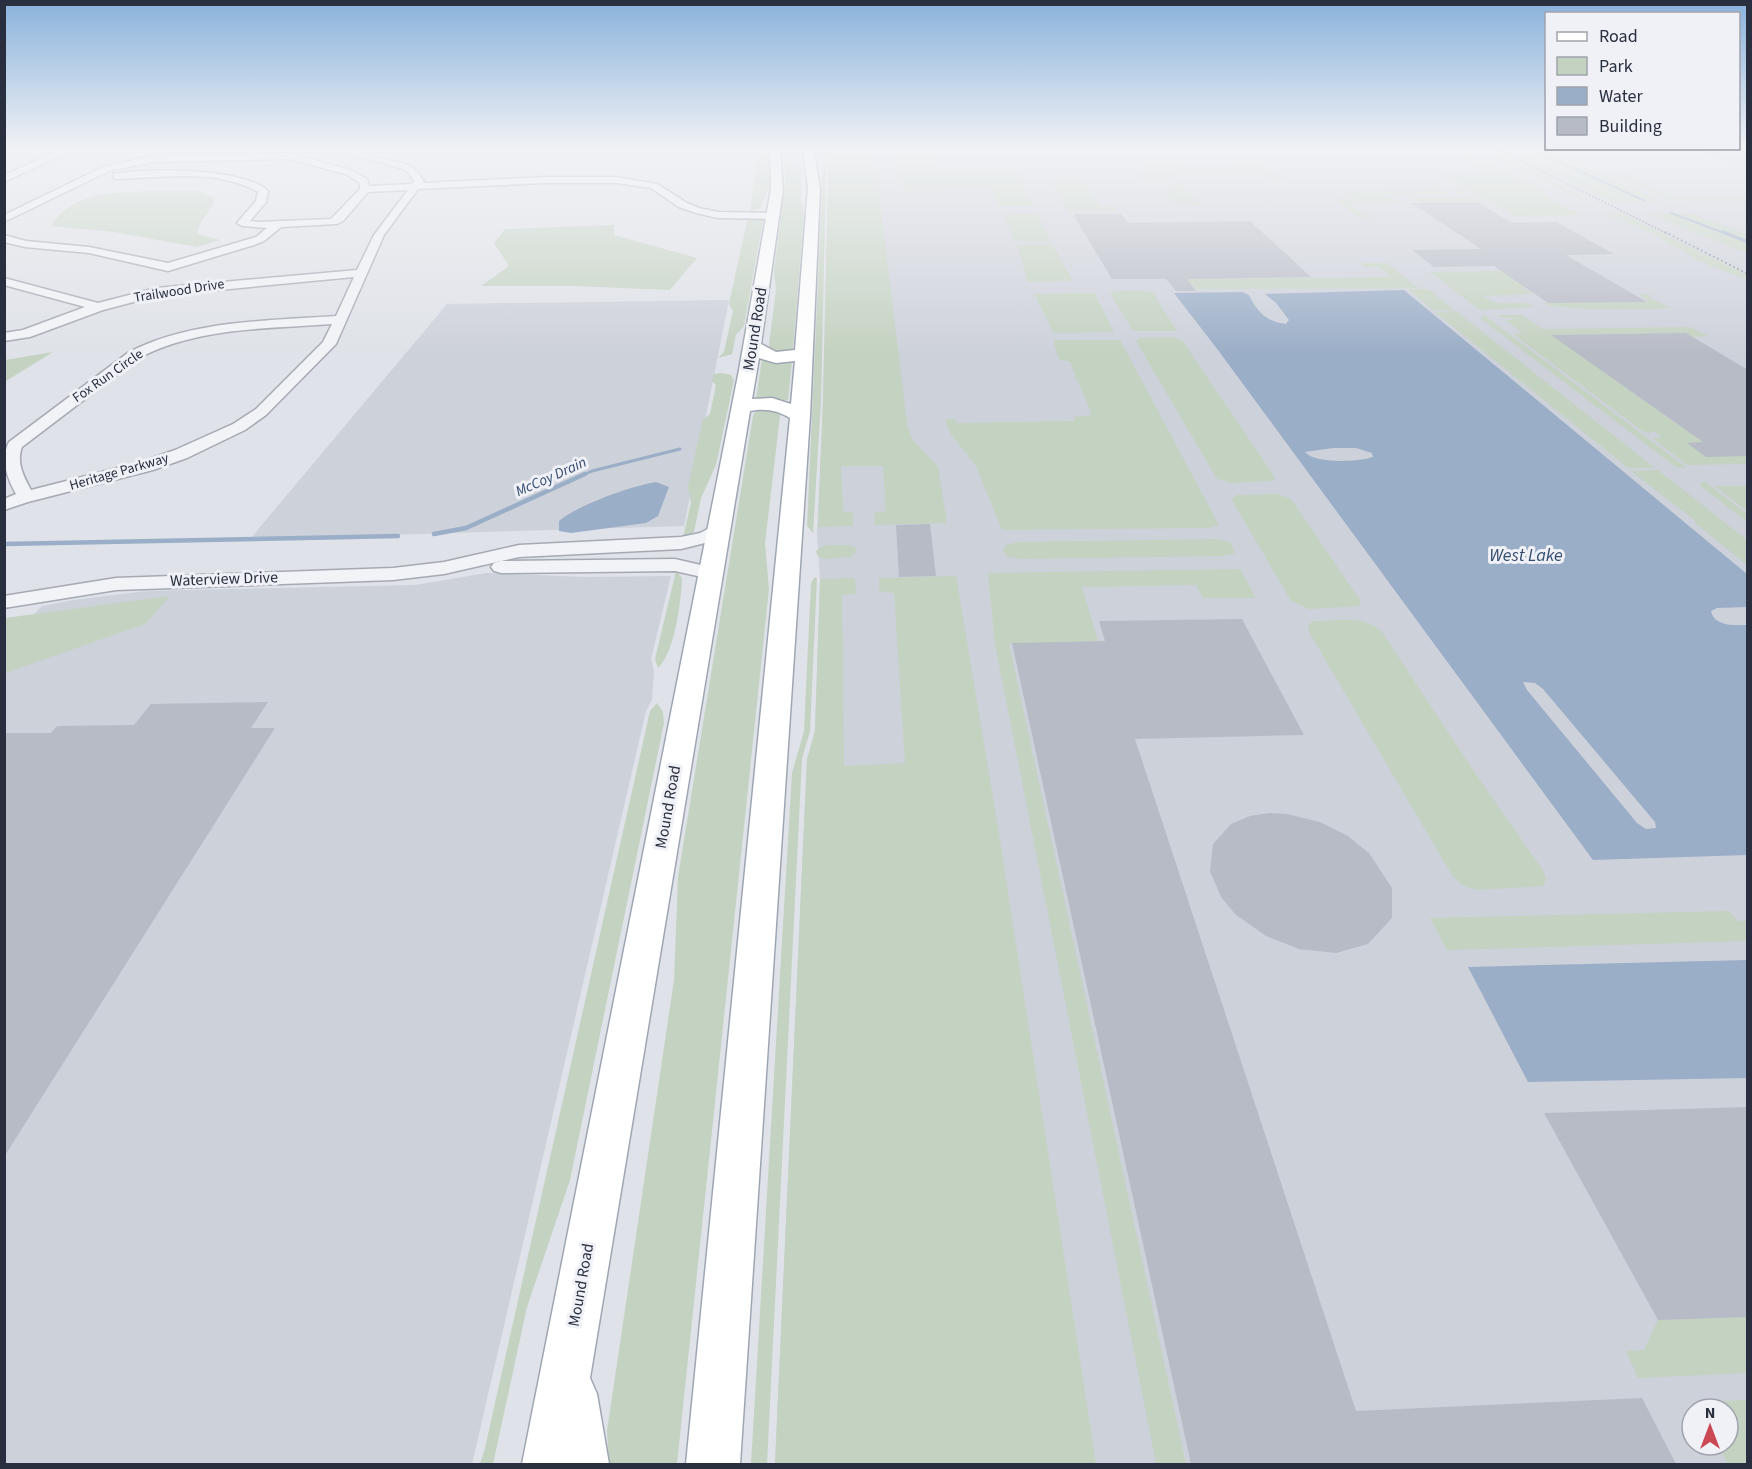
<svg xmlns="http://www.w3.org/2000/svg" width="1752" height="1469" viewBox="0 0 1752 1469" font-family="'Source Sans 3',sans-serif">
<rect width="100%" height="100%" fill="#dfe2e8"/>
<!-- built -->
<g fill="#cdd1da" fill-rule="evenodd">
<path d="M824,148H1747V1464H775L807,759L815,731L820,579L817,533L823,401L828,175V162ZM1692,1409H1728V1445H1692Z"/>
<polygon points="729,300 684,526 250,539 447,304"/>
<polygon points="486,573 586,577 671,576 651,659 654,671 652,700 646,711 472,1464 5,1464 5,643 42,606 73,600 147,591 416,585"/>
</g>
<!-- green -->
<g fill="#c4d2c1">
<path d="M759,148H768C770,160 773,177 768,189C766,196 762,200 761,208L750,211Z"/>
<path d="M819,148H822L826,162V175L821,401L813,533L807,526L822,193C822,177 824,163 819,148Z"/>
<polygon points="824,148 874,148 875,165 843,166 843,169 876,168 907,424 912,439 938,467 947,523 875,525 874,513 886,511 883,466 841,466 843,512 853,512 853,526 818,527 823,401 828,175 828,162"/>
<polygon points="898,148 1012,148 931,151 937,173 1018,172 1034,206 999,206 990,189 903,191 895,150"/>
<polygon points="1445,148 1460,149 1545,192 1545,196 1581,215 1515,216 1459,185 1461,184 1442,175 1495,174"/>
<polygon points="1478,148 1491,148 1590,200 1574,196"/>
<polygon points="1500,148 1544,148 1658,201 1614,203"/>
<polygon points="1144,161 1177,161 1182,166 1264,165 1283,179 1271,180 1260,171 1172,171 1178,178 1140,179 1136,174 1154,173"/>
<polygon points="789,164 801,167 801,201 804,214 793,349 782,354 770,350 769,345 776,289 774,271 785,184 785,166"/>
<polygon points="1610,174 1623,174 1675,197 1747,196 1747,201 1668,200"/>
<polygon points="1050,181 1080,181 1083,185 1087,185 1101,207 1114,207 1117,211 1068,211"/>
<polygon points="1181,183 1181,184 1201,205 1177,205 1164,190 1176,190 1171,184"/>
<polygon points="1455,187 1495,210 1479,203 1426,203 1411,198 1469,198 1454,189 1447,189"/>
<path d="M1343,188L1346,191L1437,190L1447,193L1370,195L1396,198L1390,199L1404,203L1348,204C1356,211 1364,211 1373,217H1358L1336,200L1367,196H1350L1340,189Z"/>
<path d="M155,191H197L215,198C210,214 200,218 197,234L220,240L197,247L114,232L51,226C73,190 116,193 155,191Z"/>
<polygon points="1620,212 1747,275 1747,280 1699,261 1652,233 1603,213"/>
<polygon points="1646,213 1690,213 1747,234 1747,253"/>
<polygon points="1037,214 1051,241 1015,241 1004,215"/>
<polygon points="748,217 763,220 744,326 736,335 732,354 718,358 724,352 733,311 729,304"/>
<polygon points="614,225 614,235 697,258 670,290 575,286 481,286 509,266 494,243 505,229"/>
<polygon points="1052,244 1073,281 1028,282 1017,245"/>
<polygon points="1361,263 1387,263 1418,288 1196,289 1188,279 1390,277 1379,267 1364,267"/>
<path d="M1503,271L1531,285L1522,286L1533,294L1483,296C1504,311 1520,297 1535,307L1480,310L1430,272Z"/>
<polygon points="1408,289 1428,289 1454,310 1433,310"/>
<polygon points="1123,290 1152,292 1177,331 1133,331 1110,293"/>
<polygon points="1094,293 1114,332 1054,333 1034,294"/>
<path d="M1638,293L1653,296L1647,297L1671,308C1653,310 1556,311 1544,303L1649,302Z"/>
<polygon points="1456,311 1655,468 1628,468 1435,312"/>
<polygon points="1484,315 1687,468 1677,468 1480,318"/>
<polygon points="1497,315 1522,315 1542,329 1690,327 1708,336 1692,337 1686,333 1552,335 1681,427 1722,427 1745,442 1688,443 1747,456 1747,464 1687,465 1652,438 1662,438 1656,432 1645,433 1513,334 1522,333 1506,320 1513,320 1512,318 1502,318"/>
<polygon points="1172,337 1182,340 1274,476 1274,481 1231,483 1217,479 1136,341 1141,338"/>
<polygon points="1053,340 1120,340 1219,525 1206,528 1002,530 976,466 950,433 945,419 955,419 957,423 1075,421 1074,417 1092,415 1077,379 1074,378 1075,374 1070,362 1059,359"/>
<polygon points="53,352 6,381 5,382 5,360"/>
<polygon points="762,359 792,361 788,400 756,399"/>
<polygon points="721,373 731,375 734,380 716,465 701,498 694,532 683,538 691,502 688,487 703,419 710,414 716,385 712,381 714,374"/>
<polygon points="757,409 778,411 780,416 765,543 769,589 677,1464 609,1464 607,1431 674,980 678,877 753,416"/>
<polygon points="1658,470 1747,540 1747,565 1694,522 1696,521 1631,471"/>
<polygon points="1704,481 1747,514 1747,522 1702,487 1701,483"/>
<polygon points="1715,486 1747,486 1747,511"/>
<polygon points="1278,494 1291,499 1360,600 1359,606 1309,609 1291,601 1232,500 1236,495"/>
<polygon points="1217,539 1230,542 1235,553 1224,556 1022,559 1008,557 1003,551 1006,545 1019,542"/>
<polygon points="826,545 847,545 855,547 857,551 851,557 824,559 817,555 816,551"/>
<polygon points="1240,569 1256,598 1203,598 1196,585 1082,587 1098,641 1009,644 1186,1464 1156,1464 995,644 988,573"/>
<path d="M676,571L682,578C681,602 675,651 658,668L655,659Z"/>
<polygon points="956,576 997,821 1096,1464 775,1464 807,759 815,731 820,579 855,578 856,594 842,595 844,766 905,763 894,593 879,591 879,578"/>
<polygon points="815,577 817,578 810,731 802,759 767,1464 751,1464 792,773 804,731 811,583"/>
<polygon points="170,596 145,624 5,673 5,618"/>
<path d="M1313,621C1336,621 1365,614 1382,632L1471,767L1544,872L1546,879L1543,886L1477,890L1464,886L1453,877L1309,632L1308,625Z"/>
<polygon points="657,703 663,712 664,723 570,1180 527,1307 493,1464 480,1464 485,1448 650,711"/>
<polygon points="1729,911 1738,921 1747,921 1747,941 1447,950 1430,918"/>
<polygon points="1747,1317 1747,1373 1638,1378 1626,1351 1644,1350 1658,1320"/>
<polygon points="1747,1400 1747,1464 1728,1464 1717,1445 1728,1445 1728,1409 1697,1409 1694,1402"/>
</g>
<!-- water -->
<g fill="#9baec7" fill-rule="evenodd">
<path d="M1404,290L1747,574V607L1717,608L1711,611C1714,627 1735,625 1747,625V855L1593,860L1218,350L1174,293L1242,292L1249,295C1257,312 1267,322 1286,324L1289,320L1276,303L1265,294ZM1333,448H1356L1372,453L1373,457C1359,462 1315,464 1305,452ZM1523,682L1535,683L1543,689L1655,822L1656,828L1646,829L1637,823L1527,690Z"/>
<path d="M656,482L669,487L658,516L646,523L571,533L559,531V521C578,505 631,486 656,482Z"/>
<polygon points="1747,960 1747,1078 1528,1082 1468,967"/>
</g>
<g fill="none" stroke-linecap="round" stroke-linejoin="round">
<!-- stream-far2 -->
<g stroke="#9baec7" stroke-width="2">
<polyline points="1529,148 1645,201"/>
<polyline points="1671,213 1727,234"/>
</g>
<!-- stream-far1 -->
<g stroke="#9baec7" stroke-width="3">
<polyline points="1723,232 1748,242"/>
<polyline points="581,476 592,471 680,449"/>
</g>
<!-- stream -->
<g stroke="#9baec7" stroke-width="4.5">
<polyline points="434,534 466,528 585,474"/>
<polyline points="4,544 398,536"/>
</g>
</g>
<!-- building -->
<g fill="#b7bbc5">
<polygon points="1700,148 1748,148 1748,168 1699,150"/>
<polygon points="1411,203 1479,203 1512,223 1556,222 1614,254 1566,255 1647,302 1548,303 1494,266 1434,267 1412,250 1481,249"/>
<polygon points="1073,214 1121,214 1128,223 1250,221 1311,277 1187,279 1196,291 1176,291 1166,279 1112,279"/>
<polygon points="1686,333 1748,370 1748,456 1706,457 1687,443 1703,442 1551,335"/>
<polygon points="930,524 936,576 899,577 896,525"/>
<polygon points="1242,619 1304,735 1135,739 1356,1411 1642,1398 1676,1464 1191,1464 1012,643 1105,641 1099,621"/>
<polygon points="268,702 251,728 275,728 4,1157 4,733 51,733 57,726 134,725 151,704"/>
<polygon points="1269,813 1287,814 1320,822 1348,836 1369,853 1392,888 1392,918 1368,944 1336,953 1299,949 1266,936 1235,914 1221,897 1210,871 1213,844 1231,824 1250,816"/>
<polygon points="1748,1107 1748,1317 1658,1320 1544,1113"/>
</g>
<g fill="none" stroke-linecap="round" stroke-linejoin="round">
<defs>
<g id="minor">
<polygon points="65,148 77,148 4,182 4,175"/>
<path d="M350,148H358C367,160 398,159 411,167C417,170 420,176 424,181L422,183L545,177H616L657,184L687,203L699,208L718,212L772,213L777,216L772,219L718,218L696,213L679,207L651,188L616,183H545L418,189L384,235L336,344L266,415L245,430L187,458L153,470L28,502L4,510V499L16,494C7,478 0,459 9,442L129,352C192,320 267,321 336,316L354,277L156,296L103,310L30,337L4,341V333L23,330L85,307L4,285V278L98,303L156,288L357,270L374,235L408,190L368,192L343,221L337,224L281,227L264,241L254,245L168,271L89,253L25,247L4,242V235L26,241L89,247L168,263L256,237L267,228L242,226L237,223L256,201L258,192C216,168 162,178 116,179L113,178V174C147,168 242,167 268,191L266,202L250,221L257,222L331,219L360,189L359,182L345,174L289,159L152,162L109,171L4,222V215L103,167L152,156L289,153L351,170L367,179L369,186L412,184L414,181L408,172L400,168L353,155ZM332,324L323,342L256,409L233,424L175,450L141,462L31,490C24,477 16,463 22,447L139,358C197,327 267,329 332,324Z"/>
<polygon points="719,523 726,525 728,529 713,541 681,549 519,557 444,574 393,580 116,590 4,608 4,596 116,578 393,568 444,562 519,545 681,537 700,533"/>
<polygon points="675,559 718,569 721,573 718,577 711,579 675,571 501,573 494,571 491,567 494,563 501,561"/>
</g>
<path id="major" d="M770,148H780L783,189L761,344L776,352L795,350L808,188L803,148H813L820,188L810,416L740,1464H686L790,418C777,410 765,408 750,411L590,1378L597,1394L609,1464H522L739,370L771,189ZM759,358L776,363L795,361L791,404L772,398L752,399Z"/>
</defs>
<!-- minor casing -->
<use href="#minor" stroke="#a5a9b2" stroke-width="3"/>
<!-- major casing -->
<use href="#major" stroke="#9fa6b3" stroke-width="3"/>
<!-- minor -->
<use href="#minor" fill="#f2f3f6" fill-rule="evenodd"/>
<!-- major -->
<use href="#major" fill="#fff" fill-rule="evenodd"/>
<!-- rail-far1 -->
<polyline stroke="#798191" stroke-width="1.5" stroke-dasharray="1.5 2" stroke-linecap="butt" points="1495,148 1668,234"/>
<!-- rail -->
<polyline stroke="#798191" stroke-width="2" stroke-dasharray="1.5 3" stroke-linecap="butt" points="1665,232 1748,274"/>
</g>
<!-- sky -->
<linearGradient id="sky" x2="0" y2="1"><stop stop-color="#89b2db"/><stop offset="0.42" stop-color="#f1f2f5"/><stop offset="1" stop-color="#f1f2f5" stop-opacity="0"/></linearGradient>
<rect width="1752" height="354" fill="url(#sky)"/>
<g text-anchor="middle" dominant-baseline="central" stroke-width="6" stroke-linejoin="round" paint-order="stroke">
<!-- far-street labels -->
<g font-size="14" fill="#292f3f" stroke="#eff1f6">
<text transform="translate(179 291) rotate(-9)">Trailwood Drive</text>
<text transform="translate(108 376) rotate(-35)">Fox Run Circle</text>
<text transform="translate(119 472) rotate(-16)">Heritage Parkway</text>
</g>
<!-- far-water labels -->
<g font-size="15" font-style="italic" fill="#344c71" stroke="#eff1f6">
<text transform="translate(551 477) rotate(-24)">McCoy Drain</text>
</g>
<!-- street labels -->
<g font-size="16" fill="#292f3f" stroke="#eff1f6">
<text transform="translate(755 329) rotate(-81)">Mound Road</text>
<text transform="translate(224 579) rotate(-2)">Waterview Drive</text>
<text transform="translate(668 807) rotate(-80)">Mound Road</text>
<text transform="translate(581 1285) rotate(-80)">Mound Road</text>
</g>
<!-- water labels -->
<g font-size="18" font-style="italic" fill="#344c71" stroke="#eff1f6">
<text x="1526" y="555">West Lake</text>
</g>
</g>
<!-- border -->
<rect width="1752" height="1469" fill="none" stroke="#292f3f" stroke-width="12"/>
<!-- legend -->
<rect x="1545" y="12" width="195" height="138" fill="#eff1f6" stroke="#a0a3ad" stroke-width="1.5"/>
<rect x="1557" y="32" width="30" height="9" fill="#ffffff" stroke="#a0a3ad" stroke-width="1.5"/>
<text x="1599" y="42" font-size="18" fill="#292f3f">Road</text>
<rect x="1557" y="57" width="30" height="18" fill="#c4d2c1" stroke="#a0a3ad" stroke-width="1.5"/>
<text x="1599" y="72" font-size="18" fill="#292f3f">Park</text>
<rect x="1557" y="87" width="30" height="18" fill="#9baec7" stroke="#a0a3ad" stroke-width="1.5"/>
<text x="1599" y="102" font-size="18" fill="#292f3f">Water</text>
<rect x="1557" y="117" width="30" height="18" fill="#b7bbc5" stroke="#a0a3ad" stroke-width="1.5"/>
<text x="1599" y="132" font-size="18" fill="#292f3f">Building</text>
<!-- north arrow -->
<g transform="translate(1710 1427)"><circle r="28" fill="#eff1f6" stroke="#a0a3ad" stroke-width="1.5"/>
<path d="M0-4.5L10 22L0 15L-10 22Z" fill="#ca4854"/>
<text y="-9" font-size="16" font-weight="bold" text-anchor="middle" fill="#292f3f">N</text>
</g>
</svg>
